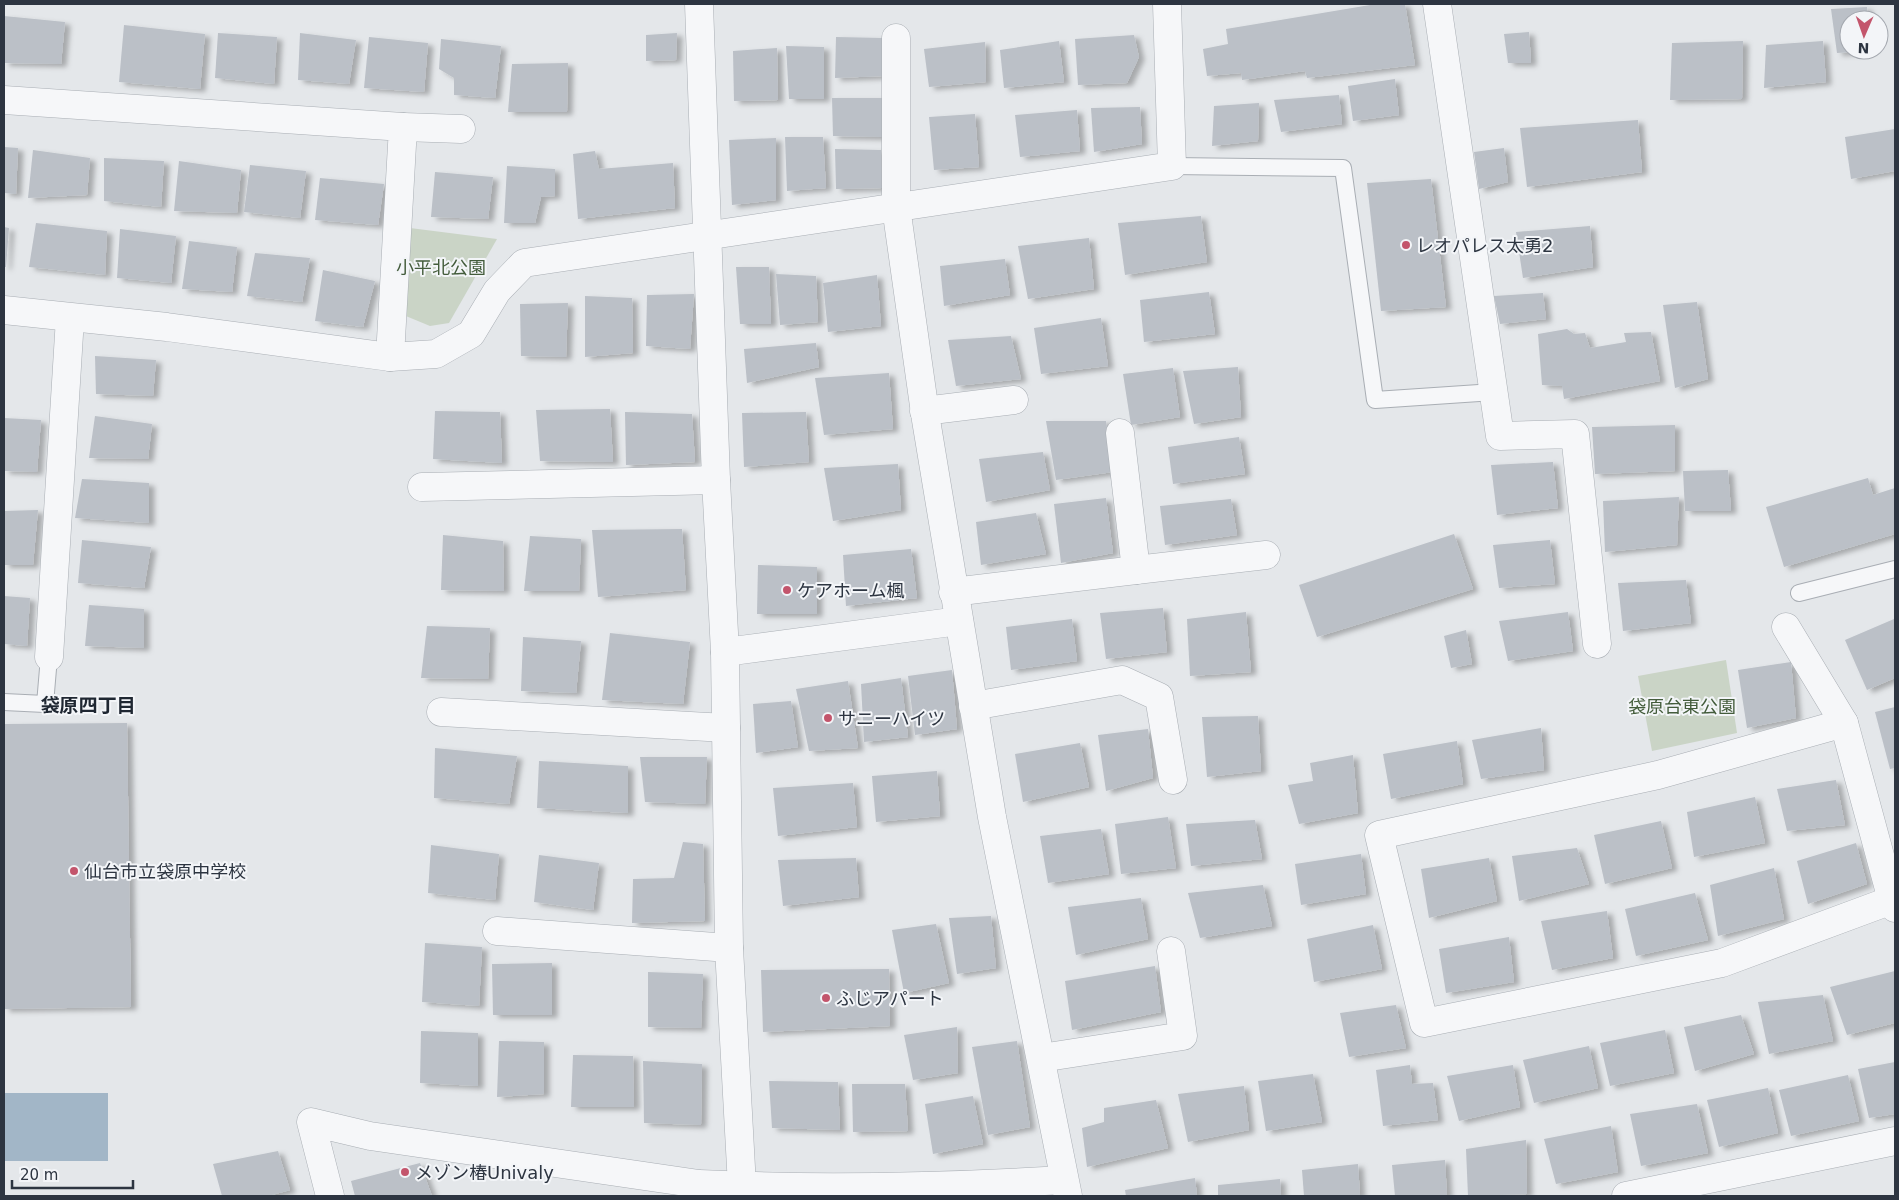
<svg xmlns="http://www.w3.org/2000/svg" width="1899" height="1200" viewBox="0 0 1899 1200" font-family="'DejaVu Sans','Noto Sans JP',sans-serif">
<defs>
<filter id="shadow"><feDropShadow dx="5.5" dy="3" stdDeviation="2.5" flood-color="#0004"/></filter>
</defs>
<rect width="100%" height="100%" fill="#e4e7ea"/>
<!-- green -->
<g fill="#cad4c6">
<polygon points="410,228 497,239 449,323 430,326 401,314"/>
<polygon points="1726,660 1737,733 1652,751 1638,676"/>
</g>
<!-- water -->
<rect fill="#a2b6c7" x="4" y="1093" width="104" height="68"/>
<!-- building -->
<g fill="#bbc0c7" filter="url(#shadow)">
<polygon points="1376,4 1405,4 1415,65 1307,78 1305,71 1242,80 1241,73 1207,76 1203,49 1228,44 1226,29"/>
<polygon points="1867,7 1868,20 1849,20 1849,50 1865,51 1837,53 1831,9"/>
<polygon points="4,16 65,22 61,64 4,63"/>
<polygon points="124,25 205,34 200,89 119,82"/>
<polygon points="1529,32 1531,63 1508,63 1504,34"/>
<polygon points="218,33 277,37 274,84 215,78"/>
<polygon points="300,33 356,40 349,84 298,80"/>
<polygon points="677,33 676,60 646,61 646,35"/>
<polygon points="1134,35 1139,57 1127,83 1078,85 1075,39"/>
<polygon points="369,37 428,43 424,92 364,88"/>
<polygon points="836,37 883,38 883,76 835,78"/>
<polygon points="441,39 501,46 495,98 454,95 454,78 439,69"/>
<polygon points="1059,41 1064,82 1004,88 1000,50"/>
<polygon points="1743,41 1742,99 1670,100 1672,43"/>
<polygon points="1823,41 1826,82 1764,88 1766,45"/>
<polygon points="985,42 986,82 929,87 924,49"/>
<polygon points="786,46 824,47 824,99 789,99"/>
<polygon points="777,48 778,100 734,101 733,51"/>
<polygon points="568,63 567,112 508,112 512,64"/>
<polygon points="1395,79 1399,115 1353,121 1348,86"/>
<polygon points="1339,95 1342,124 1281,132 1274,100"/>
<polygon points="832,98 883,98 883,137 833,136"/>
<polygon points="1259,103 1258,141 1212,146 1214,106"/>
<polygon points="1140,107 1142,144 1094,152 1091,108"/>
<polygon points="1077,110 1080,151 1020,157 1015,115"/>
<polygon points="975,114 979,167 934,170 929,117"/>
<polygon points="1638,120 1642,172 1527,187 1520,128"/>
<polygon points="1895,129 1895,171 1851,179 1845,137"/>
<polygon points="785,137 823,137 826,188 787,191"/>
<polygon points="776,138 776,200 732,205 729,140"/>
<polygon points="4,147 18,148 16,194 4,193"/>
<polygon points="1504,148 1508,182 1479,189 1474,152"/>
<polygon points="835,149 881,150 882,188 836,189"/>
<polygon points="33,150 90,158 87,195 28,198"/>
<polygon points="595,151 599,169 673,163 675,208 578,219 573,154"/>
<polygon points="104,158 164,161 161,207 104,201"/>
<polygon points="179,161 241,170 237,213 174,211"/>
<polygon points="250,165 306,171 300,218 244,212"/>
<polygon points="507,166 555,169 555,196 541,197 535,223 504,223"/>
<polygon points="435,172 493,177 488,219 431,217"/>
<polygon points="320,178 384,184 378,225 315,220"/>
<polygon points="1431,179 1446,307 1381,311 1367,183"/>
<polygon points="1201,216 1207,262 1125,275 1118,223"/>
<polygon points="36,223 107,231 105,275 29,267"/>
<polygon points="1590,226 1593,267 1523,278 1516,232"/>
<polygon points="4,227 9,228 6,267 4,267"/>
<polygon points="120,229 176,236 171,283 117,278"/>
<polygon points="1089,238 1094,289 1028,299 1018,246"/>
<polygon points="189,241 237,247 232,292 182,289"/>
<polygon points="255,253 310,258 302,302 247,296"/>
<polygon points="1005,259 1010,295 944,306 940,266"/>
<polygon points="736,267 769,267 771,324 740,324"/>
<polygon points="323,270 375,281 363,327 315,321"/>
<polygon points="776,274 816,276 818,322 780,325"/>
<polygon points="877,275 881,326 828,332 823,283"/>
<polygon points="1209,292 1215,334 1144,342 1140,300"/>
<polygon points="1543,293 1546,319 1500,324 1494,296"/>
<polygon points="694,294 690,349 646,346 647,295"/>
<polygon points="585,296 632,298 633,353 585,357"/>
<polygon points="1697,302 1708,379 1675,388 1663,305"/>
<polygon points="568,303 566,357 521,356 520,304"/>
<polygon points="1101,318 1108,366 1041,374 1034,328"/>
<polygon points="1567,329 1574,334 1585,333 1590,348 1626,342 1624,333 1651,332 1660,381 1564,399 1562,386 1542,385 1538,334"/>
<polygon points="1011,336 1021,379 956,386 948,340"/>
<polygon points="816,343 819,367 747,383 744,349"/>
<polygon points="95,356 156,360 153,396 96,394"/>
<polygon points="1238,367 1241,417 1194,424 1183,371"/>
<polygon points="1173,368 1180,417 1131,425 1123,374"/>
<polygon points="889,373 893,429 824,435 815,378"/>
<polygon points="610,409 613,462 540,461 536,410"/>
<polygon points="435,411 500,412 502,463 433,459"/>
<polygon points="625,412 692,414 695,462 626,465"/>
<polygon points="806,412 809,462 744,467 742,413"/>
<polygon points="95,416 152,424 148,459 89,458"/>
<polygon points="4,418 41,420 37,472 4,471"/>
<polygon points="1046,421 1106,421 1113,472 1056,480"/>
<polygon points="1675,425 1675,471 1595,474 1592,427"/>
<polygon points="1239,437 1245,474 1173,484 1168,447"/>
<polygon points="1043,452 1050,490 986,502 979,459"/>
<polygon points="1553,462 1558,508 1497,515 1491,465"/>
<polygon points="898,464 901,510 833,521 824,468"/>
<polygon points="1728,470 1731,511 1685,511 1683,471"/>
<polygon points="1868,478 1873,495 1895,488 1895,534 1784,567 1766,507"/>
<polygon points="82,479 149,483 149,523 75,518"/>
<polygon points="1679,497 1677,545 1605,552 1603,501"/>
<polygon points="1106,498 1113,553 1061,563 1054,504"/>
<polygon points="1231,499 1237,535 1165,545 1160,506"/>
<polygon points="38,510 33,565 4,565 4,511"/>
<polygon points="1036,513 1046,554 981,565 976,522"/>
<polygon points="682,529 686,590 598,597 592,530"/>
<polygon points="1454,534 1473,589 1317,637 1299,585"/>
<polygon points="443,535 503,541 504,591 441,590"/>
<polygon points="530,536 581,539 579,591 524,591"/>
<polygon points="82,540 151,547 144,588 78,583"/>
<polygon points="1550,540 1555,584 1499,588 1493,545"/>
<polygon points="911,549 917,598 846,606 843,555"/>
<polygon points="758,565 817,567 817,614 757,614"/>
<polygon points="1686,580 1691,623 1623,631 1618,583"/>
<polygon points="4,596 30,598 27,646 4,644"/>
<polygon points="89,605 144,609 144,648 85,646"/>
<polygon points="1163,608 1167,652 1106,659 1100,613"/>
<polygon points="1246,612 1251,672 1190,676 1187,619"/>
<polygon points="1568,612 1573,651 1508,661 1499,621"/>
<polygon points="1072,619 1077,661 1011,670 1006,627"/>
<polygon points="1894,619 1895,678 1867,690 1845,640"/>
<polygon points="427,626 490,628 488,679 421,678"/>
<polygon points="1466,630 1472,664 1451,668 1444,636"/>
<polygon points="610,633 690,642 683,704 602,700"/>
<polygon points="523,637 581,641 576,693 521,691"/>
<polygon points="1791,662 1796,718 1747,728 1738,670"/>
<polygon points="952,670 957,729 915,735 908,676"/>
<polygon points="901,678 908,737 864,742 861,684"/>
<polygon points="848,681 858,748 809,751 796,689"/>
<polygon points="791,701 798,747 756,753 753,704"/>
<polygon points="1895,707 1895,768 1890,769 1875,712"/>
<polygon points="1258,716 1261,771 1207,777 1202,717"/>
<polygon points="127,723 131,1007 4,1009 4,724"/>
<polygon points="1541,728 1544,770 1481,779 1472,740"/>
<polygon points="1148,729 1153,778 1106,791 1098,735"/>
<polygon points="1457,741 1463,784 1391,799 1383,754"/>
<polygon points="1080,743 1089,787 1023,802 1015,754"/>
<polygon points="435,748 517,756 509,804 434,798"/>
<polygon points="1353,755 1358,813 1299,824 1288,785 1313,781 1310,763"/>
<polygon points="640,757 707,757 705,804 645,802"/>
<polygon points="539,761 628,766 628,813 537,808"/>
<polygon points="937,771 940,816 876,822 872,776"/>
<polygon points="1836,780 1845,825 1787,831 1777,789"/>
<polygon points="853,783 857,827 778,836 773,788"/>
<polygon points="1755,797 1765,843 1694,857 1687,812"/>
<polygon points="1168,817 1176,868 1121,874 1115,824"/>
<polygon points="1255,820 1262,859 1191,866 1186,824"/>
<polygon points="1661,821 1672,868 1605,884 1594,835"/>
<polygon points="1101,829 1109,874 1048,883 1040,836"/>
<polygon points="683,842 703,844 705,921 632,923 633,879 674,878"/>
<polygon points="1856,843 1867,884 1808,904 1797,861"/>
<polygon points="431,845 499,854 495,900 428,893"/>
<polygon points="1577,848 1589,884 1519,901 1512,856"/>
<polygon points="1361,854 1366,894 1301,905 1295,864"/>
<polygon points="539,855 599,863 593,910 534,902"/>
<polygon points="856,858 859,897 783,906 778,860"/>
<polygon points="1489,858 1497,901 1429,918 1421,869"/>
<polygon points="1774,868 1784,919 1718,936 1710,885"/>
<polygon points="1263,885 1272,926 1200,938 1188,893"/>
<polygon points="1695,893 1708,940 1636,956 1625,909"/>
<polygon points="1141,898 1148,939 1076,955 1068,907"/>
<polygon points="1607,911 1613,958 1552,970 1541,921"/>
<polygon points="991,916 996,968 957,974 949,918"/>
<polygon points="936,924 949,983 904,993 892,930"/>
<polygon points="1373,925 1382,969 1314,982 1307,939"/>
<polygon points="1509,937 1514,982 1446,993 1439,949"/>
<polygon points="425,943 482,947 479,1006 422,1002"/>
<polygon points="552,963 552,1015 493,1015 492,964"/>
<polygon points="1155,966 1161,1012 1072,1030 1065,981"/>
<polygon points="889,969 890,1026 763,1032 761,970"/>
<polygon points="1895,971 1895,1023 1847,1035 1830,987"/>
<polygon points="648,972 703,974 701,1028 648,1027"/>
<polygon points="1823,995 1833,1041 1769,1054 1758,1002"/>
<polygon points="1396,1005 1406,1048 1349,1057 1340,1013"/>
<polygon points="1741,1015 1754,1054 1695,1071 1684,1027"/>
<polygon points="957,1027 958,1073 913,1080 904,1035"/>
<polygon points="1665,1030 1674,1073 1610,1086 1600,1043"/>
<polygon points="421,1031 478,1033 478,1086 420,1083"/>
<polygon points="499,1041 544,1042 544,1094 497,1097"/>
<polygon points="1017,1041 1030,1127 988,1135 972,1047"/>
<polygon points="1589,1046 1598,1088 1534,1103 1523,1060"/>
<polygon points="573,1055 633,1056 634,1107 571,1107"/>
<polygon points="643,1061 702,1064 701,1125 644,1123"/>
<polygon points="1895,1062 1895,1114 1869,1118 1858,1069"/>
<polygon points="1410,1065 1412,1084 1433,1083 1438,1120 1383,1126 1376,1070"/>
<polygon points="1513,1065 1520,1107 1459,1121 1447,1076"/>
<polygon points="1313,1074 1322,1122 1266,1131 1258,1081"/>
<polygon points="1848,1075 1859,1121 1791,1136 1779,1090"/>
<polygon points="769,1081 838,1082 840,1130 772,1128"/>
<polygon points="852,1084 905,1084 908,1131 853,1132"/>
<polygon points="1244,1086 1249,1130 1188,1142 1178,1094"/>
<polygon points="1768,1088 1778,1133 1719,1147 1707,1100"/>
<polygon points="973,1096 983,1144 933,1154 925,1104"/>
<polygon points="1156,1100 1168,1148 1087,1167 1082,1128 1104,1122 1104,1108"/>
<polygon points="1697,1104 1708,1153 1641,1166 1630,1114"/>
<polygon points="1611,1126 1618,1172 1556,1184 1544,1139"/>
<polygon points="1526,1140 1527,1194 1468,1196 1466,1149"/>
<polygon points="278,1151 290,1190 268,1196 222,1196 213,1164"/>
<polygon points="1445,1160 1447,1196 1395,1196 1392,1165"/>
<polygon points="420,1163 432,1196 355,1196 351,1181"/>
<polygon points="1358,1164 1360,1196 1304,1196 1302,1170"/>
<polygon points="1195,1178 1197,1196 1126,1196 1125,1190"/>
<polygon points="1280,1179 1281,1196 1218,1196 1218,1185"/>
</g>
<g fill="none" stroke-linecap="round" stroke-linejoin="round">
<defs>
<g id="service">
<polyline points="1172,166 1343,168 1375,400 1494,392"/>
<polyline points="1799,593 1895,569"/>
<polyline points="4,702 45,704 49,657"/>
</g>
<g id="minor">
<polyline points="699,4 716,480 725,652 729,948 742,1186"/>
<polyline points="1437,4 1500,436 1575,434 1597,644"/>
<polyline points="896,38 896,207 926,420 992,817 1068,1196"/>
<polyline points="4,100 403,127 390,357"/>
<polyline points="403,127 461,129"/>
<polyline points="4,310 167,327 390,357 436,354 471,334 497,291 524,263 1172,166 1167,4"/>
<polyline points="924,411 1014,400"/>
<polyline points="422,487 716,480"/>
<polyline points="1136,570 1266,555"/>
<polyline points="953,592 1136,570 1120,433"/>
<polyline points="1786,627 1844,723"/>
<polyline points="725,652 959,621"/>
<polyline points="49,657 70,318"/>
<polyline points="973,706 1122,680 1159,697 1173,780"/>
<polyline points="441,712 726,728"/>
<polyline points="1895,899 1892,900 1722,963 1424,1023 1379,835 1658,775 1844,723 1892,900 1895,908"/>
<polyline points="497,931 729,948"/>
<polyline points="1041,1058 1183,1036 1171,951"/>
<path d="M330,1196L311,1122L370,1136L699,1184C820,1190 943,1187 1064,1180"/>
<polyline points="1626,1196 1895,1141"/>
</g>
</defs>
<!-- service casing -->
<use href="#service" stroke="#a9aeb4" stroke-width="18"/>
<!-- minor casing -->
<use href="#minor" stroke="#a9aeb4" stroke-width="29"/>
<!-- service -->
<use href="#service" stroke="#f6f7f9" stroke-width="16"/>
<!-- minor -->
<use href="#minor" stroke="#f6f7f9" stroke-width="28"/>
</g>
<!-- markers -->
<g fill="#c3556c" stroke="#f3f5f8" stroke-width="2">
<circle cx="1406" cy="245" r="5"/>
<circle cx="787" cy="590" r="5"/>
<circle cx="828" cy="718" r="5"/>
<circle cx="74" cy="871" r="5"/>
<circle cx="826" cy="998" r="5"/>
<circle cx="405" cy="1172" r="5"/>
</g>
<g text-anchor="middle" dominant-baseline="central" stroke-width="4" stroke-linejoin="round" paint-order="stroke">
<!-- poi labels -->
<g font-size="18" fill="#2d3541" stroke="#f3f5f8" text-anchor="start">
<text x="1416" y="245">レオパレス太勇2</text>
<text x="797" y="590">ケアホーム楓</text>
<text x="838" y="718">サニーハイツ</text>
<text x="84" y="871">仙台市立袋原中学校</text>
<text x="836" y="998">ふじアパート</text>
<text x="415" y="1172">メゾン椿Univaly</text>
</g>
<!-- park labels -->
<g font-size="18" fill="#435c3b" stroke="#f3f5f8">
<text x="441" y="267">小平北公園</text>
<text x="1682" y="706">袋原台東公園</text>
</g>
<!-- neighbourhood labels -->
<g font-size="19" font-weight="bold" fill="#1f2732" stroke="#f3f5f8">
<text x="88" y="705">袋原四丁目</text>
</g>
</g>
<!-- border -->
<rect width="1899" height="1200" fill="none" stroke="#2d3541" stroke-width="10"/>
<!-- north arrow -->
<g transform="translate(1864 35) rotate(182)"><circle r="24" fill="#f3f5f8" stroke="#a4a8af"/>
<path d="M0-4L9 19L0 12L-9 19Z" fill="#c3556c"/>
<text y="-8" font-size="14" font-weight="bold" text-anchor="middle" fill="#2d3541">N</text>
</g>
<!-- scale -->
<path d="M12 1180v8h121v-8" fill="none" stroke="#2d3541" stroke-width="2.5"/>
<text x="20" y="1180" font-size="15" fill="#2d3541" stroke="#f3f5f8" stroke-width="4" paint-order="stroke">20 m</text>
</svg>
